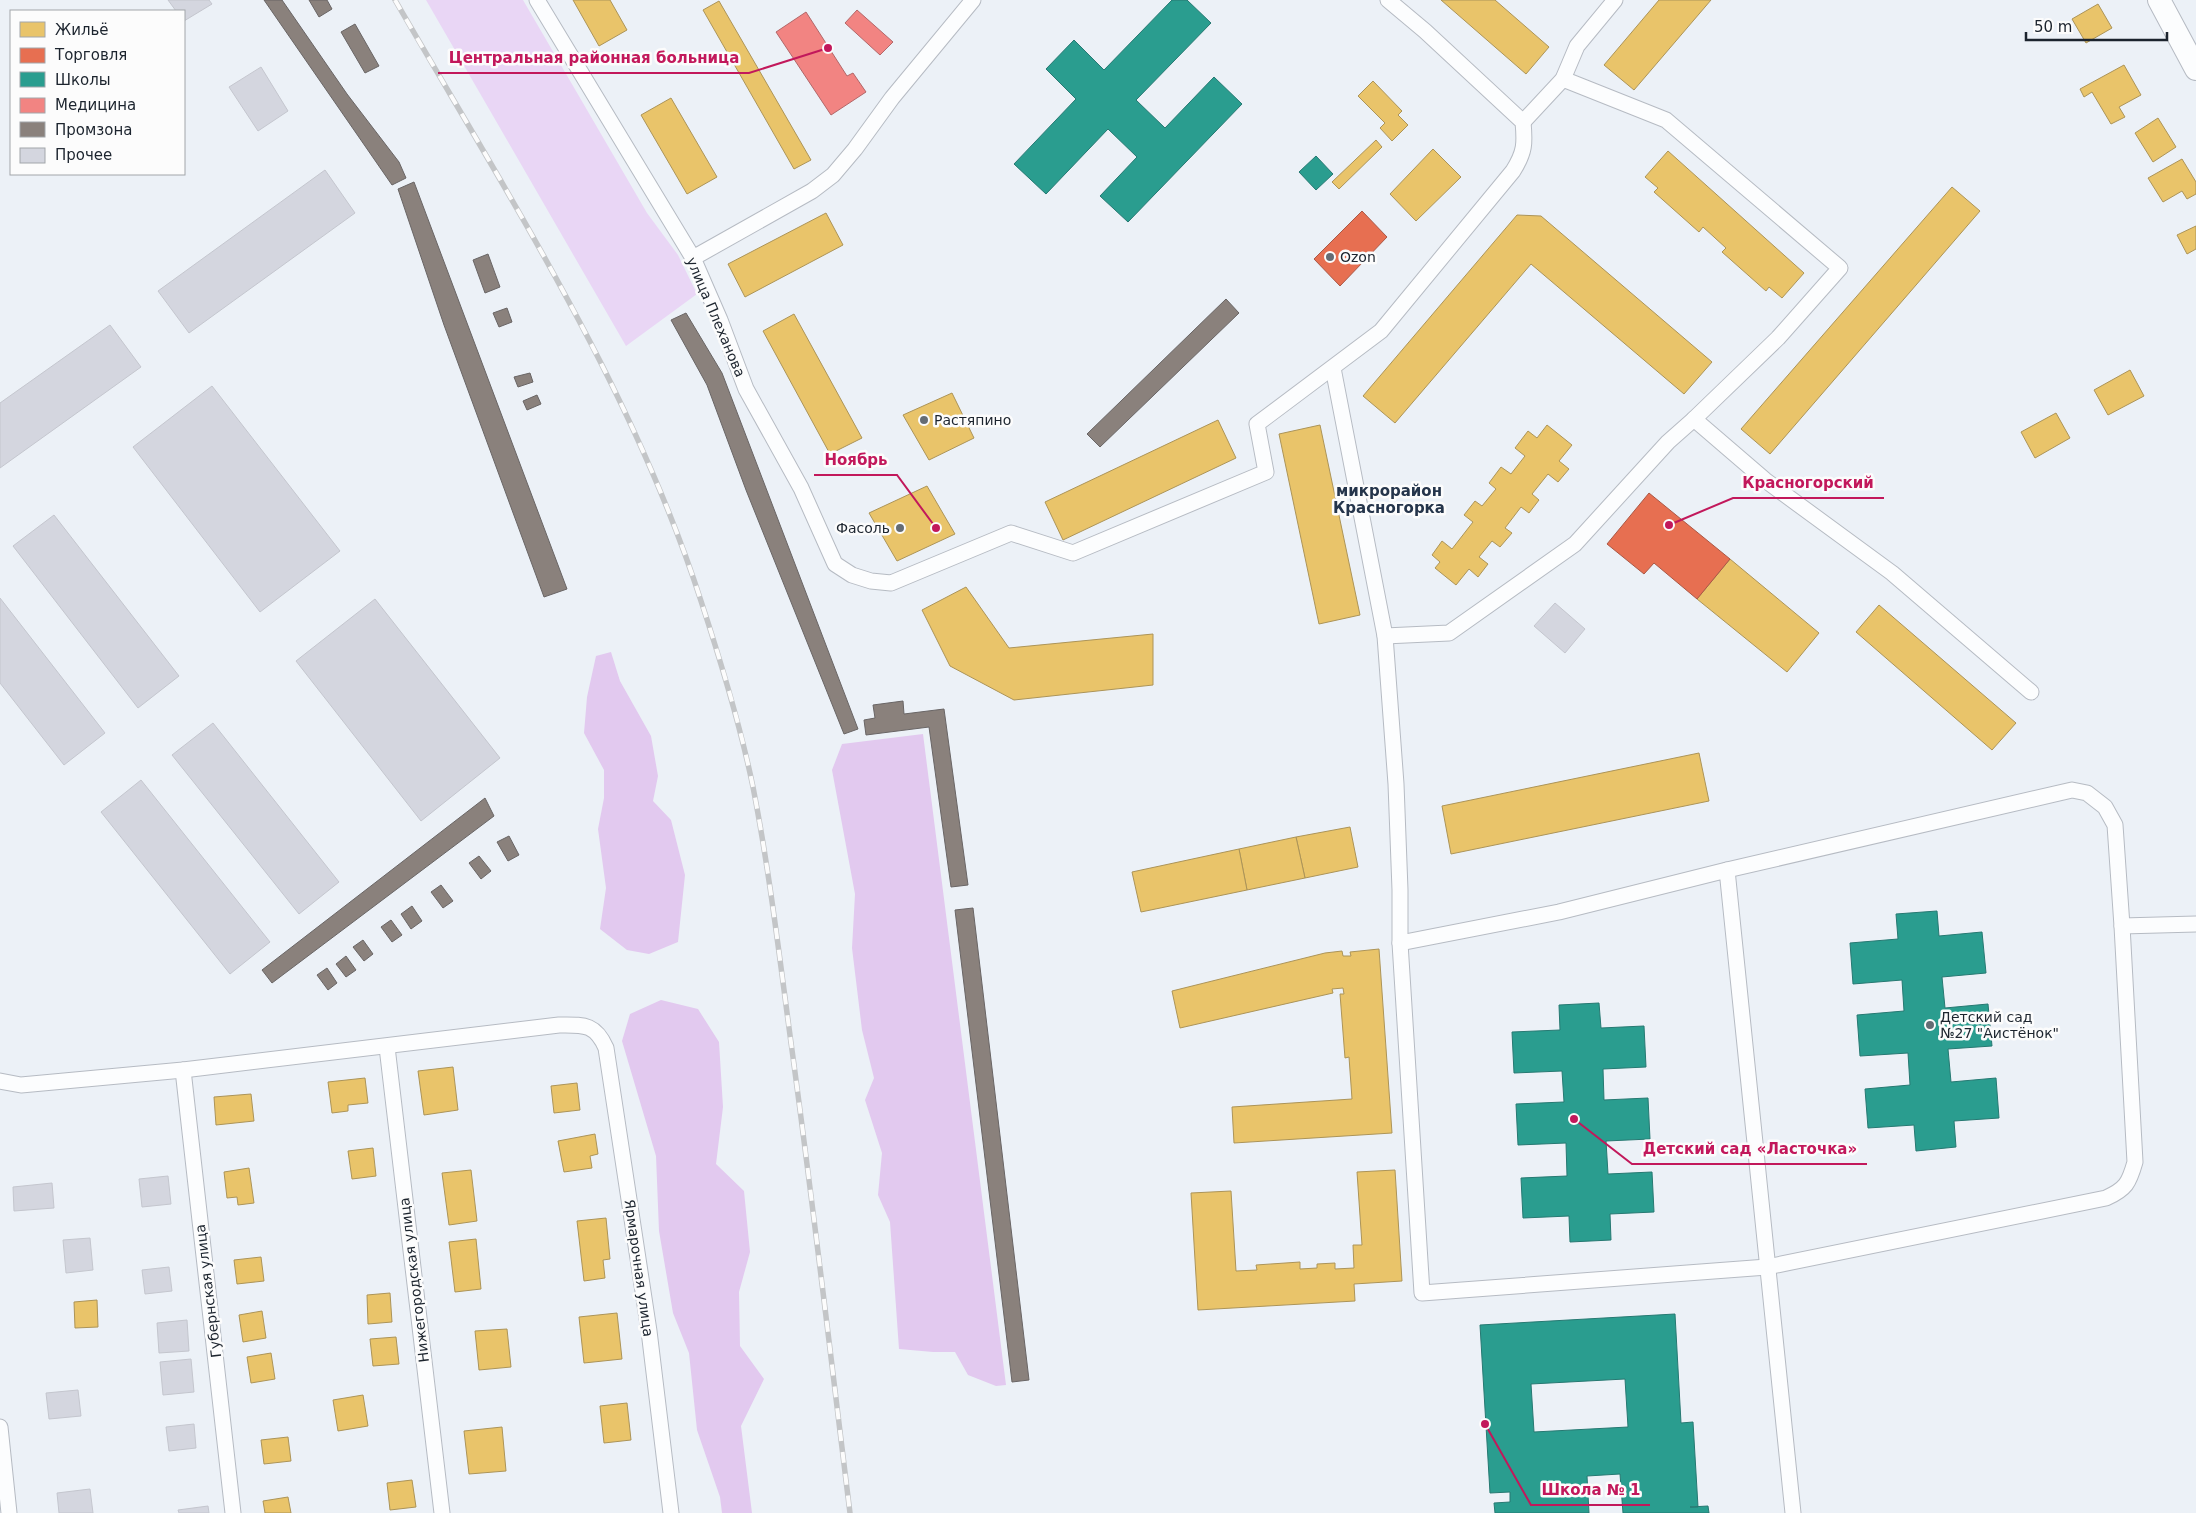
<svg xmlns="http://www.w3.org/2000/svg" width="2196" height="1513" viewBox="0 0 2196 1513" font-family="'DejaVu Sans',sans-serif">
<rect width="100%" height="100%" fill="#ecf1f7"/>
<!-- green -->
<polygon fill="#e9d6f5" points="426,0 523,0 647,213 678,255 697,294 626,346"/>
<!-- forest -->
<g fill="#e2c9ef">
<polygon points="611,652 620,681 651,736 658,776 653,801 671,820 685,875 678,942 649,954 627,950 600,929 606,888 598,829 604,798 604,770 584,733 587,697 596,656"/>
<polygon points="923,734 1006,1385 996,1386 968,1375 955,1352 933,1352 899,1349 890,1222 878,1195 882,1153 865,1100 874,1078 862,1030 852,948 855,894 832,770 842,744"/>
<polygon points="661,1000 698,1009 719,1042 723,1107 716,1164 744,1191 750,1252 739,1292 740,1346 764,1379 741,1426 752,1513 722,1513 720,1497 697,1430 689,1353 673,1313 659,1231 656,1156 622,1041 630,1014"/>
</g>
<!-- homes -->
<g fill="#e9c46a" stroke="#ac9458">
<polygon points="573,0 610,0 627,30 599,46"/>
<polygon points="1441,0 1495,0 1549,47 1526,74"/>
<polygon points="1659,0 1711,0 1634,90 1604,65"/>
<polygon points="719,1 811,160 794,169 703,10"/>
<polygon points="2098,4 2112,28 2086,43 2072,19"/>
<polygon points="2124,65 2141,95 2119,107 2125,117 2111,124 2092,92 2084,97 2080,89"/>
<polygon points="1373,81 1402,111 1398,115 1408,125 1392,141 1380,128 1385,123 1358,96"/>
<polygon points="671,98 717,177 687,194 641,115"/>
<polygon points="2158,118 2176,147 2153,162 2135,133"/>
<polygon points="1376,140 1382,147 1339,189 1332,182"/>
<polygon points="1433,149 1461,177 1416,221 1390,194"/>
<polygon points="1668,151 1804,273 1782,298 1769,287 1766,291 1722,252 1726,248 1703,227 1699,232 1654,192 1658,188 1645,177"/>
<polygon points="2182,159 2196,182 2196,194 2187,199 2182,191 2163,202 2148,178"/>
<polygon points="1952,187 1980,211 1770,454 1741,429"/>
<polygon points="826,213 843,245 745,297 728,264"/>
<polygon points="1517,215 1541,216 1712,362 1684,394 1531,264 1395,423 1363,396"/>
<polygon points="2196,226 2196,249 2187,254 2177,235"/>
<polygon points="794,314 862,438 830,454 763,331"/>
<polygon points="2130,370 2144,396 2108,415 2094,390"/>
<polygon points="952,393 974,438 929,460 903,415"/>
<polygon points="2056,413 2070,438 2035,458 2021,432"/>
<polygon points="1218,420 1236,458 1063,540 1045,502"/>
<polygon points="1320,425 1360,615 1319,624 1279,434"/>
<polygon points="1547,425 1572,445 1559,461 1569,469 1558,482 1548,474 1532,494 1539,500 1529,513 1521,507 1505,528 1512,533 1500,547 1492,541 1479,557 1488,564 1478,577 1469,569 1456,585 1435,568 1440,562 1432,555 1442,541 1452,549 1473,522 1464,515 1475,501 1482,506 1496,489 1489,483 1501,467 1511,474 1525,456 1515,448 1528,431 1537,438"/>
<polygon points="927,486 955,534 897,561 869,513"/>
<polygon points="1730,559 1819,633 1787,672 1697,599"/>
<polygon points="966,587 1009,648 1153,634 1153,685 1014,700 950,666 922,610"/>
<polygon points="1879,605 2016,723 1992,750 1856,632"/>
<polygon points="1699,753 1709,801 1451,854 1442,806"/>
<polygon points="1350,827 1358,867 1305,878 1296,837"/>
<polygon points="1296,837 1305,878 1247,890 1239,849"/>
<polygon points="1239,849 1247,890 1141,912 1132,872"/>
<polygon points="1379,949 1392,1133 1234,1143 1232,1107 1352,1099 1349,1057 1345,1058 1340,994 1344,994 1343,988 1332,989 1333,993 1180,1028 1172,991 1325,953 1342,951 1343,956 1351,956 1350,952"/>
<polygon points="453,1067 458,1110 424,1115 418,1071"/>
<polygon points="365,1078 368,1103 348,1105 348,1111 332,1113 328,1082"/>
<polygon points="577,1083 580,1110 554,1113 551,1086"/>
<polygon points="251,1094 254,1121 216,1125 214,1097"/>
<polygon points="595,1134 598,1154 590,1156 592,1168 564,1172 558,1141"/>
<polygon points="373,1148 376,1176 352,1179 348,1151"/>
<polygon points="249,1168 254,1203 238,1205 237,1197 227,1198 224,1172"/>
<polygon points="471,1170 477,1221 449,1225 442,1173"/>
<polygon points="1395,1170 1402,1281 1354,1284 1355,1301 1198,1310 1191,1193 1231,1191 1236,1271 1257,1270 1256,1265 1300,1262 1300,1269 1317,1268 1317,1264 1335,1263 1335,1269 1354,1268 1353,1245 1362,1245 1357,1172"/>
<polygon points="606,1218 610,1259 603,1260 605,1278 584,1281 577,1221"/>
<polygon points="476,1239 481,1289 455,1292 449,1242"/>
<polygon points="261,1257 264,1281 237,1284 234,1260"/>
<polygon points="390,1293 392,1322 368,1324 367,1295"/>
<polygon points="97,1300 98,1327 75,1328 74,1302"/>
<polygon points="262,1311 266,1338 243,1342 239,1315"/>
<polygon points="617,1313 622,1359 584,1363 579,1317"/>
<polygon points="507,1329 511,1367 479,1370 475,1331"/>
<polygon points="396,1337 399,1364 373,1366 370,1339"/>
<polygon points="271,1353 275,1379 251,1383 247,1357"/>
<polygon points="363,1395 368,1426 338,1431 333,1400"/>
<polygon points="627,1403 631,1440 604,1443 600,1406"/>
<polygon points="502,1427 506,1471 469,1474 464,1431"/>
<polygon points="288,1437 291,1461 264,1464 261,1440"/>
<polygon points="412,1480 416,1507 390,1510 387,1483"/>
<polygon points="288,1497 291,1513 265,1513 263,1501"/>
</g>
<!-- shops -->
<g fill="#e76f51" stroke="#aa5846">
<polygon points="1362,211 1387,237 1340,286 1314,259"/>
<polygon points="1649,493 1730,559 1697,599 1654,563 1644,574 1607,544"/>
</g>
<!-- schools -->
<g fill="#2a9d8f" stroke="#267972" fill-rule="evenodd">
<polygon points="1172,0 1187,0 1211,23 1136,100 1165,128 1214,77 1242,104 1128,222 1100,196 1137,157 1108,129 1046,194 1014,164 1076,99 1046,69 1074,40 1104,70"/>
<polygon points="1316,156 1333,174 1316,190 1299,172"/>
<polygon points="1937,911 1939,936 1982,932 1986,973 1942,977 1945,1008 1988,1004 1992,1046 1948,1049 1951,1082 1996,1078 1999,1118 1954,1121 1956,1147 1916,1151 1914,1125 1868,1128 1865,1089 1910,1085 1908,1053 1860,1056 1857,1015 1904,1011 1902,980 1853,984 1850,943 1898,939 1896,914"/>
<polygon points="1599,1003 1601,1028 1644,1026 1646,1067 1603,1069 1604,1100 1648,1098 1650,1139 1606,1141 1608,1174 1652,1172 1654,1212 1610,1214 1611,1240 1570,1242 1569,1216 1523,1218 1521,1178 1567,1176 1566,1143 1518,1145 1516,1104 1564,1102 1562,1071 1514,1073 1512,1032 1560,1030 1559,1005"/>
<path d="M1675,1314L1681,1423L1693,1422L1698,1507H1690L1708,1506L1709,1513H1623L1620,1474L1587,1476L1589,1513H1495L1494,1503L1510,1502V1492L1490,1493L1480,1325ZM1625,1379L1628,1427L1534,1432L1531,1384Z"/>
</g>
<!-- health -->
<g fill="#f28482" stroke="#b26769">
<polygon points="857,10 893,42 880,55 845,23"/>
<polygon points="806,12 847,76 853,73 866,92 831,115 776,32"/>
</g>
<!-- industry -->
<g fill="#8a817c" stroke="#696565">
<polygon points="264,0 282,0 347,94 399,162 406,178 392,185"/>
<polygon points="309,0 327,0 332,9 319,17"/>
<polygon points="355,24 379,66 365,73 341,32"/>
<polygon points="414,182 567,589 544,597 444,325 398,189"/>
<polygon points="488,254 500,287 485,293 473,260"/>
<polygon points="1226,299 1239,313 1100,447 1087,434"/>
<polygon points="507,308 512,322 499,327 493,313"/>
<polygon points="686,313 722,373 858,729 844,734 746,490 707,385 671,320"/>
<polygon points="530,373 533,382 518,387 514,377"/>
<polygon points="537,395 541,404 527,410 523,401"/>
<polygon points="903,701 904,714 944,709 968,885 951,887 929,727 866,735 864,720 875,718 873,705"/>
<polygon points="485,798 494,816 272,983 262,970"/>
<polygon points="509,836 519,855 508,861 497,842"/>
<polygon points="479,856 491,871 481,879 469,863"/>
<polygon points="441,885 453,901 443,908 431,892"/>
<polygon points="412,906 422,921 411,929 401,914"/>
<polygon points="973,908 1029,1380 1012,1382 955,910"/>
<polygon points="391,920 402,935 392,942 381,927"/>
<polygon points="363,940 373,954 364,961 353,947"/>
<polygon points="346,956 356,970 346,977 336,964"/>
<polygon points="327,968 337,983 328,990 317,975"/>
</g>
<!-- building -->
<g fill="#d4d6df" stroke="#c4c6ce">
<polygon points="168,0 209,0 212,4 184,21 184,11 176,11"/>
<polygon points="261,67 288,111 258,131 229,87"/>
<polygon points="325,170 355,213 189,333 158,291"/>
<polygon points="110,325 141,367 0,468 0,403"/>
<polygon points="212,386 340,551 260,612 133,447"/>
<polygon points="54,515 179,676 138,708 13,546"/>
<polygon points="0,598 105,733 64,765 0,683"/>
<polygon points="375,599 500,758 421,821 296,661"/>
<polygon points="1555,603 1585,629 1565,653 1534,626"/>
<polygon points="213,723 339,882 299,914 172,755"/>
<polygon points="141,780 270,942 230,974 101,812"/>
<polygon points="168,1176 171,1204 142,1207 139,1179"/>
<polygon points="52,1183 54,1208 14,1211 13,1187"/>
<polygon points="90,1238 93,1270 66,1273 63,1240"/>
<polygon points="169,1267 172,1291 145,1294 142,1270"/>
<polygon points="187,1320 189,1351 159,1353 157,1323"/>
<polygon points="191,1359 194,1392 163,1395 160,1362"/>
<polygon points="78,1390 81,1416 49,1419 46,1393"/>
<polygon points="194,1424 196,1448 169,1451 166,1427"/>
<polygon points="90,1489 93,1513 59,1513 57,1493"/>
<polygon points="208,1506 209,1513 179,1513 178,1510"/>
</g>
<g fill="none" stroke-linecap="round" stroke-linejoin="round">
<defs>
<g id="street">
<path d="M537,0L693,258L720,320L746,389L801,488L835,564L852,575L871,581L891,583L1011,533L1073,553L1266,472L1257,424L1381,331L1513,171C1525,152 1525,143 1523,122L1425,31L1388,0"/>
<polyline points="1523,122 1563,79 1577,46 1615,0"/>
<polyline points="693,258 812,191 833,175 855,149 892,98 973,0"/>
<path d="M1333,368L1385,636L1396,784L1400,890V943L1422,1293L1767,1267L2106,1198C2126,1189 2129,1183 2135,1162L2122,926L2115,825L2105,807L2087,793L2072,790L1727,870"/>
<polyline points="1694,419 1765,480 1892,573 2031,692"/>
<polyline points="1385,636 1449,633 1575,544 1668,442 1694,419 1778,338 1840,268 1666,120 1563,79"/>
<polyline points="2122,926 2196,924"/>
<polyline points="1400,943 1559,912 1727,870 1793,1513"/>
<polyline points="387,1047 442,1513"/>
<polyline points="183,1070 233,1513"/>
<path d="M0,1081L21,1085L183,1070L559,1025C583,1025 595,1023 606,1048L649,1331L671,1513"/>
<polyline points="0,1427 9,1513"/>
</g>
<polyline id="secondary" points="2159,0 2196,69"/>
</defs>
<!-- street casing -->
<use href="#street" stroke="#b6bbc3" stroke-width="17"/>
<!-- secondary casing -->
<use href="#secondary" stroke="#b6bbc3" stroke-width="24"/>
<!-- street -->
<use href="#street" stroke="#fcfdfe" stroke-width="15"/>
<!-- secondary -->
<use href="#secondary" stroke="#fcfdfe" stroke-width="22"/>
<defs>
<path id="rail" d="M395,0C507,194 632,387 701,601C721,662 740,724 753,787C770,874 780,962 792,1050C813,1204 831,1359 850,1513"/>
</defs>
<!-- rail casing -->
<use href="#rail" stroke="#c3c5c7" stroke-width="5.5"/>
<!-- rail -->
<use href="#rail" stroke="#fcfcfc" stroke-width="4" stroke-dasharray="11" stroke-linecap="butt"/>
</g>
<!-- markers -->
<g fill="#656c74" stroke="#fcfcfc" stroke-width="2">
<circle cx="1330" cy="257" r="5"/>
<circle cx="924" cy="420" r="5"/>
<circle cx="900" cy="528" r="5"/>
<circle cx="1930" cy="1025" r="5"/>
</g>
<g text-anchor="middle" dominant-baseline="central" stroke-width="5" stroke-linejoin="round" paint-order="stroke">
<!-- poi labels -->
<g font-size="14" fill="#1c242e" stroke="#fcfcfc" text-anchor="start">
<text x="1340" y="257">Ozon</text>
<text x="934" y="420">Растяпино</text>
<text x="890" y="528" text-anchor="end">Фасоль</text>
<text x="1940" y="1017">Детский сад<tspan x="1940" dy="16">№27 "Аистёнок"</tspan></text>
</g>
<!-- street labels -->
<g font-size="14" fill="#1c242e" stroke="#fcfcfc">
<text transform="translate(716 317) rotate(67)">улица Плеханова</text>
<text transform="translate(639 1268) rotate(82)">Ярмарочная улица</text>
<text transform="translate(414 1280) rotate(-97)">Нижегородская улица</text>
<text transform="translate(208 1291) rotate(-97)">Губернская улица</text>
</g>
<!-- neighbourhood labels -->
<g font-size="15" font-weight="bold" fill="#25354b" stroke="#fcfcfc">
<text x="1389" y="491">микрорайон<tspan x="1389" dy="17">Красногорка</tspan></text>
</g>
</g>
<!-- callouts -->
<path fill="none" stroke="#c2185b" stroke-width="2" d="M828 48L749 73H438M936 528L897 475H814M1669 525L1733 498H1884M1574 1119L1632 1164H1867M1485 1424L1531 1505H1650"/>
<g fill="#c2185b" stroke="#fcfcfc" stroke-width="2">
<circle cx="828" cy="48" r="5"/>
<circle cx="936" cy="528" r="5"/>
<circle cx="1669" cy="525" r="5"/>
<circle cx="1574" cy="1119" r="5"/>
<circle cx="1485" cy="1424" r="5"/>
</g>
<g font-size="15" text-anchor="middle" font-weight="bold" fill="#c2185b" stroke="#fcfcfc" stroke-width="5" stroke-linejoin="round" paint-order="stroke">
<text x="594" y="63">Центральная районная больница</text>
<text x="856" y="465">Ноябрь</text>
<text x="1808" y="488">Красногорский</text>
<text x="1750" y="1154">Детский сад «Ласточка»</text>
<text x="1591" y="1495">Школа № 1</text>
</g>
<!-- legend -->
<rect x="10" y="10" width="175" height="165" fill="#fcfcfc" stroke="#a2a6aa"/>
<rect x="20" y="22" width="25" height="15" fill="#e9c46a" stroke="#a2a6aa"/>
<text x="55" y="35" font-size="15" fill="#1c242e">Жильё</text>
<rect x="20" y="48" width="25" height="15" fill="#e76f51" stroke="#a2a6aa"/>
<text x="55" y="60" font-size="15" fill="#1c242e">Торговля</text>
<rect x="20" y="72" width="25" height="15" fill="#2a9d8f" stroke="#a2a6aa"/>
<text x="55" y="85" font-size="15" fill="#1c242e">Школы</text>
<rect x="20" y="98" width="25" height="15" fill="#f28482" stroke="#a2a6aa"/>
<text x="55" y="110" font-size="15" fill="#1c242e">Медицина</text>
<rect x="20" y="122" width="25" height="15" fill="#8a817c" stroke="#a2a6aa"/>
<text x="55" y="135" font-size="15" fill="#1c242e">Промзона</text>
<rect x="20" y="148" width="25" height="15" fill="#d4d6df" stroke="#a2a6aa"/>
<text x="55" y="160" font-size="15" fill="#1c242e">Прочее</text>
<!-- scale -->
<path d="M2026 32v8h141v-8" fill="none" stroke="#1c242e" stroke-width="2.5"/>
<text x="2034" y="32" font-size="15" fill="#1c242e" stroke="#fcfcfc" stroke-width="4" paint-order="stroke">50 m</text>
</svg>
